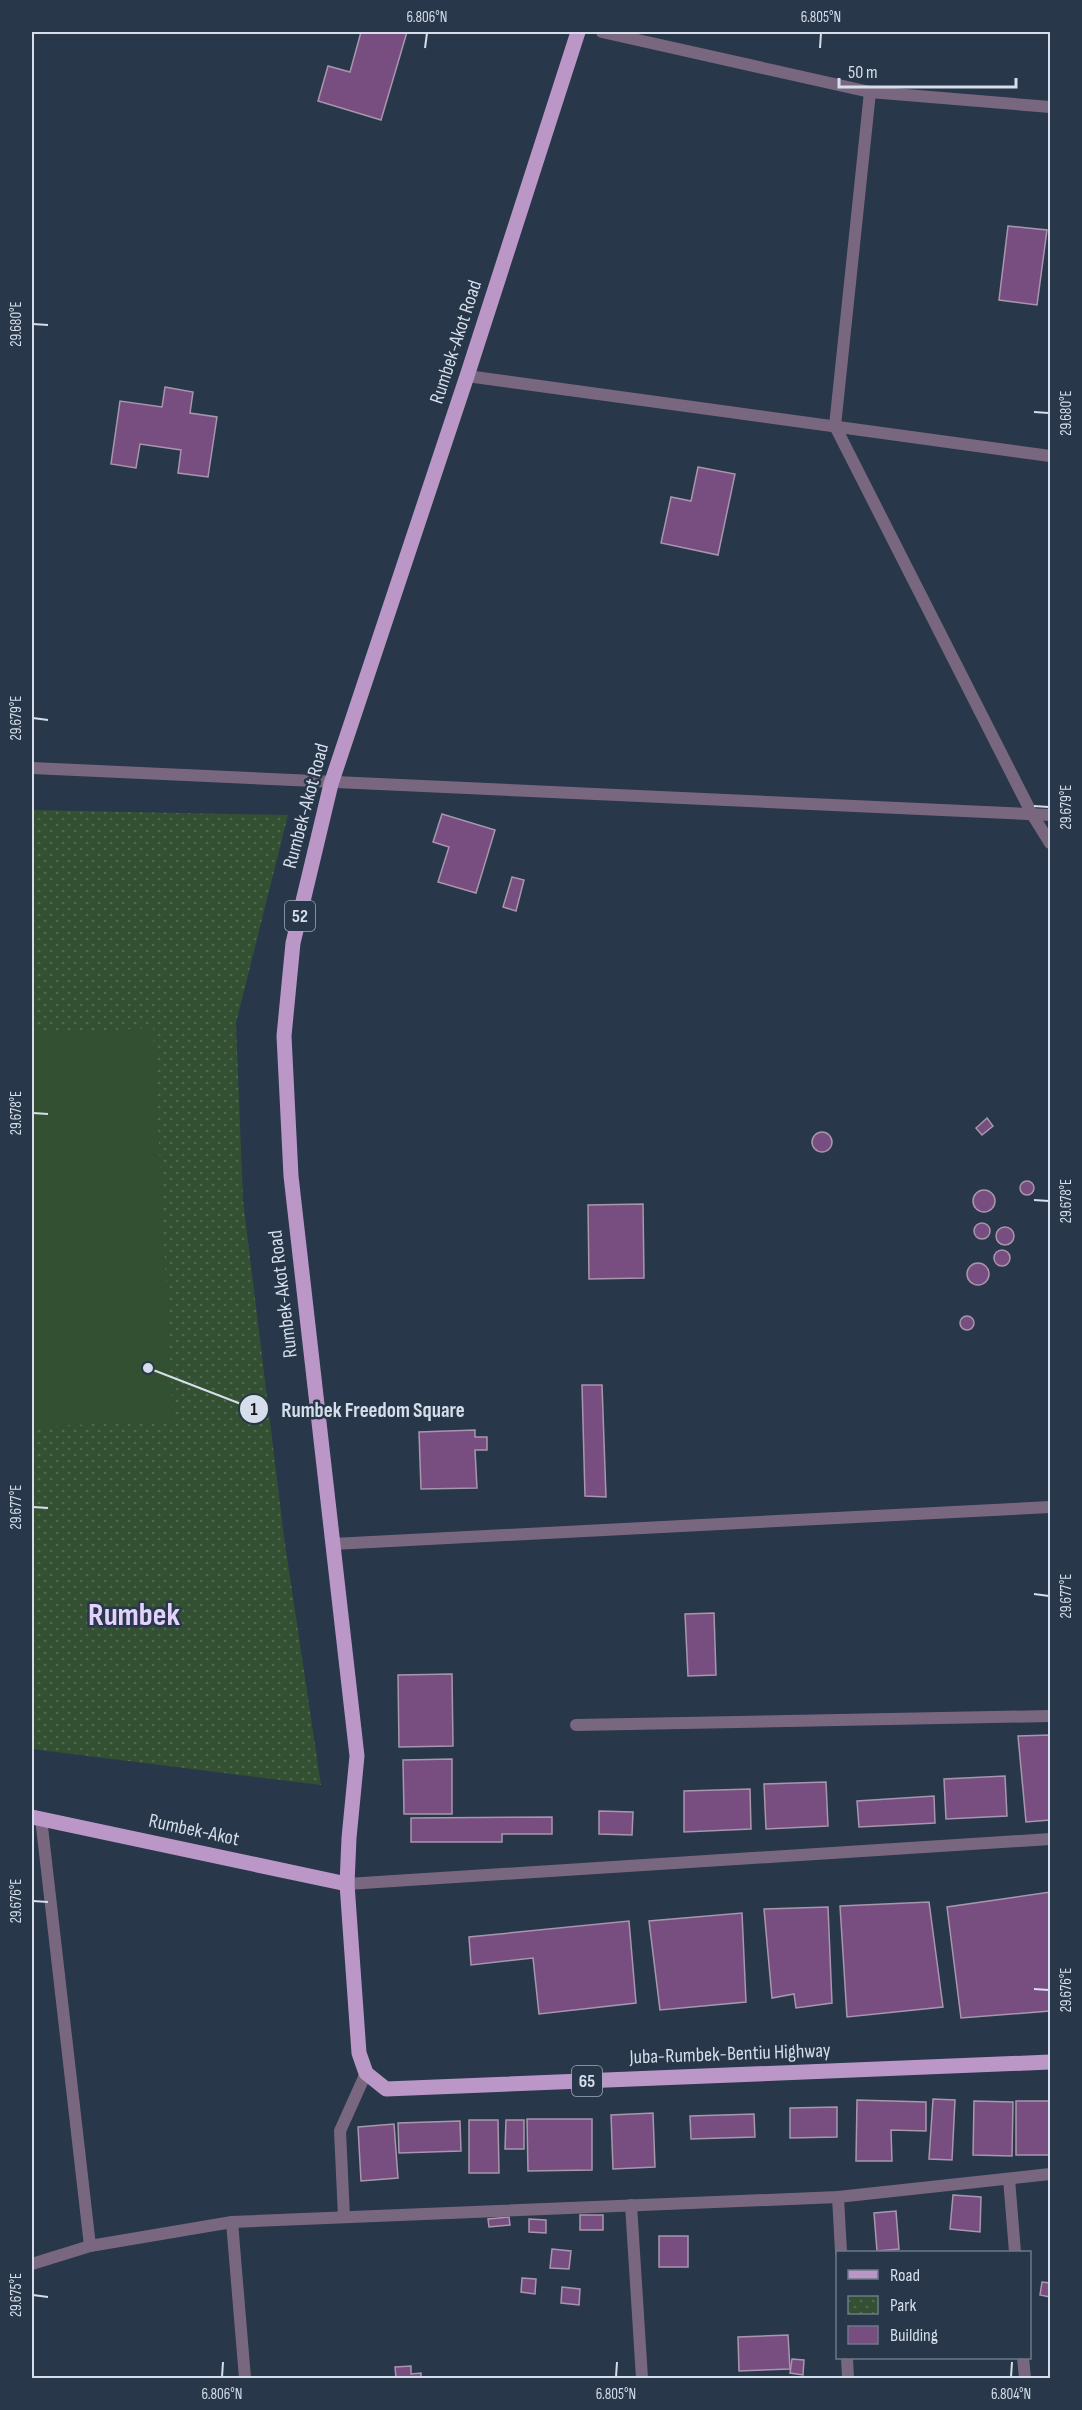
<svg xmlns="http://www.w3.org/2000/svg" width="1082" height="2410" viewBox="0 0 1082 2410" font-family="'Sofia Sans Condensed',sans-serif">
<defs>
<pattern id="park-dots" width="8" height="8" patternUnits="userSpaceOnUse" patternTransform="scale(1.5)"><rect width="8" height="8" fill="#345033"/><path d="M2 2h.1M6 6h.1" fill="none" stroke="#506951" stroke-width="1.8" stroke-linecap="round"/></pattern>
</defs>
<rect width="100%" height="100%" fill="#283749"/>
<!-- park -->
<polygon fill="url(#park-dots)" points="32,810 288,815 236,1023 243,1200 284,1537 321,1785 32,1749"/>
<!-- pitch -->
<polygon fill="#345033" points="153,1028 173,1420 32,1427 32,1034"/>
<!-- building -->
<g fill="#784e81" stroke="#a896ac" stroke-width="1.5">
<polygon points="361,32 407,32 381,120 318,101 328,66 350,72"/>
<polygon points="1008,226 1047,230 1037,305 999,300"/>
<polygon points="165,387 193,392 190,413 217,417 208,477 178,473 181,450 140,444 136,468 111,464 120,401 162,407"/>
<polygon points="698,467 735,474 718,555 661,543 671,497 691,501"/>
<polygon points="442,814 495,830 476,893 438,882 449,847 433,842"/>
<polygon points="512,877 524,880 516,911 503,907"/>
<polygon points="987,1118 993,1126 982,1135 976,1128"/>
<circle cx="822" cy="1142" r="10"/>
<circle cx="1027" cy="1188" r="7"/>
<circle cx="984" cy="1201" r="11"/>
<polygon points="643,1204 644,1278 589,1279 588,1205"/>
<circle cx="982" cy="1231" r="8"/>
<circle cx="1005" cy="1236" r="9"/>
<circle cx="1002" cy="1258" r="8"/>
<circle cx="978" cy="1274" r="11"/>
<circle cx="967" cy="1323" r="7"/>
<polygon points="582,1385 602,1385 606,1497 585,1496"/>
<polygon points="475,1430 475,1437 487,1437 487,1450 475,1450 477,1488 421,1489 419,1432"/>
<polygon points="714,1613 716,1675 688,1676 685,1614"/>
<polygon points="452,1674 453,1746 399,1747 398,1675"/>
<polygon points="1050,1735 1050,1820 1026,1822 1018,1736"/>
<polygon points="452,1759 452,1814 404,1814 403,1760"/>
<polygon points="1005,1776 1007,1816 946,1819 944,1779"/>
<polygon points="826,1782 828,1826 766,1829 764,1784"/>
<polygon points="750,1789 751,1829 684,1832 684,1791"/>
<polygon points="934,1796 935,1823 859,1827 857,1801"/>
<polygon points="599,1811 633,1812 632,1835 599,1834"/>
<polygon points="552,1817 552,1834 502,1834 502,1842 411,1842 411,1818"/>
<polygon points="1050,1892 1050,2011 961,2018 947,1907"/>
<polygon points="929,1902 943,2007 847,2017 840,1906"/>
<polygon points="828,1907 832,2003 796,2008 794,1994 772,1998 764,1909"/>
<polygon points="742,1913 746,2002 660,2010 649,1921"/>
<polygon points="629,1921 636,2003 539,2014 533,1958 471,1965 469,1937"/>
<polygon points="933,2099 955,2100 952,2160 929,2159"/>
<polygon points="857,2100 926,2102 926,2131 891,2130 892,2161 856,2161"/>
<polygon points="974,2101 1013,2102 1012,2156 973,2155"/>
<rect x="1016" y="2101" width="34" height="54"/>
<polygon points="837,2107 837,2137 790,2138 790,2108"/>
<polygon points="653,2113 655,2167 613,2169 611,2115"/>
<polygon points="754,2114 755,2137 691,2139 690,2116"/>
<polygon points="527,2119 592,2119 592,2170 528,2171"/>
<polygon points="469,2120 498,2120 499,2173 469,2173"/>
<polygon points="506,2120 524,2120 524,2149 505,2149"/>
<polygon points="460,2121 461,2151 399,2153 398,2123"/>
<polygon points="394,2124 398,2178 361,2181 358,2127"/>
<polygon points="953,2195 981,2197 980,2232 950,2229"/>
<polygon points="896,2211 899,2249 877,2251 874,2213"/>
<rect x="580" y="2215" width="23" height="15"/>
<polygon points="509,2217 510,2225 489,2227 488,2219"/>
<polygon points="529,2219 546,2220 546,2233 529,2232"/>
<rect x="659" y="2236" width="29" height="31"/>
<polygon points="552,2249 571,2251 569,2269 550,2268"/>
<polygon points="522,2278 536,2279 535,2294 521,2292"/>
<polygon points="1042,2282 1050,2283 1050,2297 1040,2295"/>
<polygon points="562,2287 580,2289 579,2305 561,2303"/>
<polygon points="788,2335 790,2369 739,2371 738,2337"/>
<polygon points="792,2359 804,2360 803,2375 790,2373"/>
<polygon points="411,2366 411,2374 421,2373 421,2378 396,2378 395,2367"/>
</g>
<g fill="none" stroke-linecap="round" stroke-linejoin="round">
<!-- street -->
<g stroke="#79677f" stroke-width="12">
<polyline points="602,32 870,92 1050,107"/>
<polyline points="870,92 835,426 1032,814 1050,843"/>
<polyline points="467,376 1050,456"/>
<polyline points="32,768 1050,815"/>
<polyline points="333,1544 1050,1507"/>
<polyline points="576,1725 1050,1716"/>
<polyline points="41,1818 90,2246"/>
<polyline points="347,1884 1050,1839"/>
<polyline points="1009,2179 1015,2252"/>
<polyline points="838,2197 841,2252"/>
<polyline points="631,2205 642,2378"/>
<polyline points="344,2217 340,2131 366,2073"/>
<polyline points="232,2222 245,2378"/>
<polyline points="32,2264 90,2246 232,2222 838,2197 1050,2174"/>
<polyline points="847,2358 848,2378"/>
<polyline points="1023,2358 1025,2378"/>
</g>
<!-- primary -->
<g stroke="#bb97c7" stroke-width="15">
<polyline points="578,32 467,376 331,784 293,943 284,1036 291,1176 357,1756 349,1838 347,1884 359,2053 366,2073 386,2089 1050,2062"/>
<polyline points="32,1817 347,1884"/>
</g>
</g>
<!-- ticks -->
<path fill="none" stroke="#d5deea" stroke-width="2" d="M425,48L427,33M820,48L821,33M33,324L48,325M1034,412L1049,413M33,718L48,720M1034,806L1049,807M33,1113L48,1114M1034,1200L1049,1201M33,1507L48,1508M1034,1594L1049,1596M33,1901L48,1902M1034,1989L1049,1990M33,2295L48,2297M222,2377L223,2362M616,2377L617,2362M1011,2377L1012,2362"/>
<g text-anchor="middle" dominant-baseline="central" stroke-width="5" stroke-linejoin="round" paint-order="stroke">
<!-- shield labels -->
<g fill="#283749" stroke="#a1acba" stroke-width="1.5">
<rect x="285" y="901" width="30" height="30" rx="4.5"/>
<rect x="572" y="2066" width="30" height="30" rx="4.5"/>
</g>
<g font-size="18" font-weight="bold" fill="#d5deea">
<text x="300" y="916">52</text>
<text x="587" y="2081">65</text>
</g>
<!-- street labels -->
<g font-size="20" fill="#d5deea" stroke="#283749">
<text transform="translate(456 342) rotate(-72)">Rumbek-Akot Road</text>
<text transform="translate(306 806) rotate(-75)">Rumbek-Akot Road</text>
<text transform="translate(283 1294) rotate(-97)">Rumbek-Akot Road</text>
<text transform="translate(194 1830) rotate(12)">Rumbek-Akot</text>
<text transform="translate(730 2054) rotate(-2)">Juba-Rumbek-Bentiu Highway</text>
</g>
<!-- town labels -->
<g font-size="32" font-weight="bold" fill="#e5d2fc" stroke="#283749">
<text x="134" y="1615">Rumbek</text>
</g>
</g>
<!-- callouts -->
<path fill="none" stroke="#d5deea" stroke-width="2" d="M148 1368L254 1409"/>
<g fill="#d5deea" stroke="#283749" stroke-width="2">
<circle cx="148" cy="1368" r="6"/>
<circle cx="254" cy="1409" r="15"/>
</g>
<g font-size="18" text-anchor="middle" font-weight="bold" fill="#111">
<text x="254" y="1415">1</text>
</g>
<g font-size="21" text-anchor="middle" font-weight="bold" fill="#d5deea" stroke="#283749" stroke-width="5" stroke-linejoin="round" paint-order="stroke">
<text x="373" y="1417">Rumbek Freedom Square</text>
</g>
<!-- border -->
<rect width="1082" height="2410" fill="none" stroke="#283749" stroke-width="66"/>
<!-- legend -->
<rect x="836" y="2251" width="195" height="108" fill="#283749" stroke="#6d7a89" stroke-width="1.5"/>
<rect x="848" y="2270" width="30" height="9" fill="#bb97c7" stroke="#6d7a89" stroke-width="1.5"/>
<text x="890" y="2281" font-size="18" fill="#d5deea">Road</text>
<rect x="848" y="2296" width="30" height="18" fill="url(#park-dots)" stroke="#6d7a89" stroke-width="1.5"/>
<text x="890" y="2311" font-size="18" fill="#d5deea">Park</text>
<rect x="848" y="2326" width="30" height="18" fill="#784e81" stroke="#6d7a89" stroke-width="1.5"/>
<text x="890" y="2341" font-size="18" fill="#d5deea">Building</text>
<!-- scale -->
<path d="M839 78v9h177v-9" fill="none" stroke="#d5deea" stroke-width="3"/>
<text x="848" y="78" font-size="18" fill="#d5deea" stroke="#283749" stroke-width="4.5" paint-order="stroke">50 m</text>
<rect x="33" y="33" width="1016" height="2344" fill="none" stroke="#d5deea" stroke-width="2"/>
<g font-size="15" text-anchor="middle" fill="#d5deea">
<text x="427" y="22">6.806°N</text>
<text x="821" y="22">6.805°N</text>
<text transform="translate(16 324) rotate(-90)" y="5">29.680°E</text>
<text transform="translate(1066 413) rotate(-90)" y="5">29.680°E</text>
<text transform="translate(16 718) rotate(-90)" y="5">29.679°E</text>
<text transform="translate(1066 807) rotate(-90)" y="5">29.679°E</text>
<text transform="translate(16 1113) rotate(-90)" y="5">29.678°E</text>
<text transform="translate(1066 1201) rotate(-90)" y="5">29.678°E</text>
<text transform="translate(16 1507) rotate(-90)" y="5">29.677°E</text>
<text transform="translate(1066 1596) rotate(-90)" y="5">29.677°E</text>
<text transform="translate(16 1901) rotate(-90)" y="5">29.676°E</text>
<text transform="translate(1066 1990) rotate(-90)" y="5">29.676°E</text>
<text transform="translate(16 2295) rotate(-90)" y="5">29.675°E</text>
<text x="222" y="2399">6.806°N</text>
<text x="616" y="2399">6.805°N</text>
<text x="1011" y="2399">6.804°N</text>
</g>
</svg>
